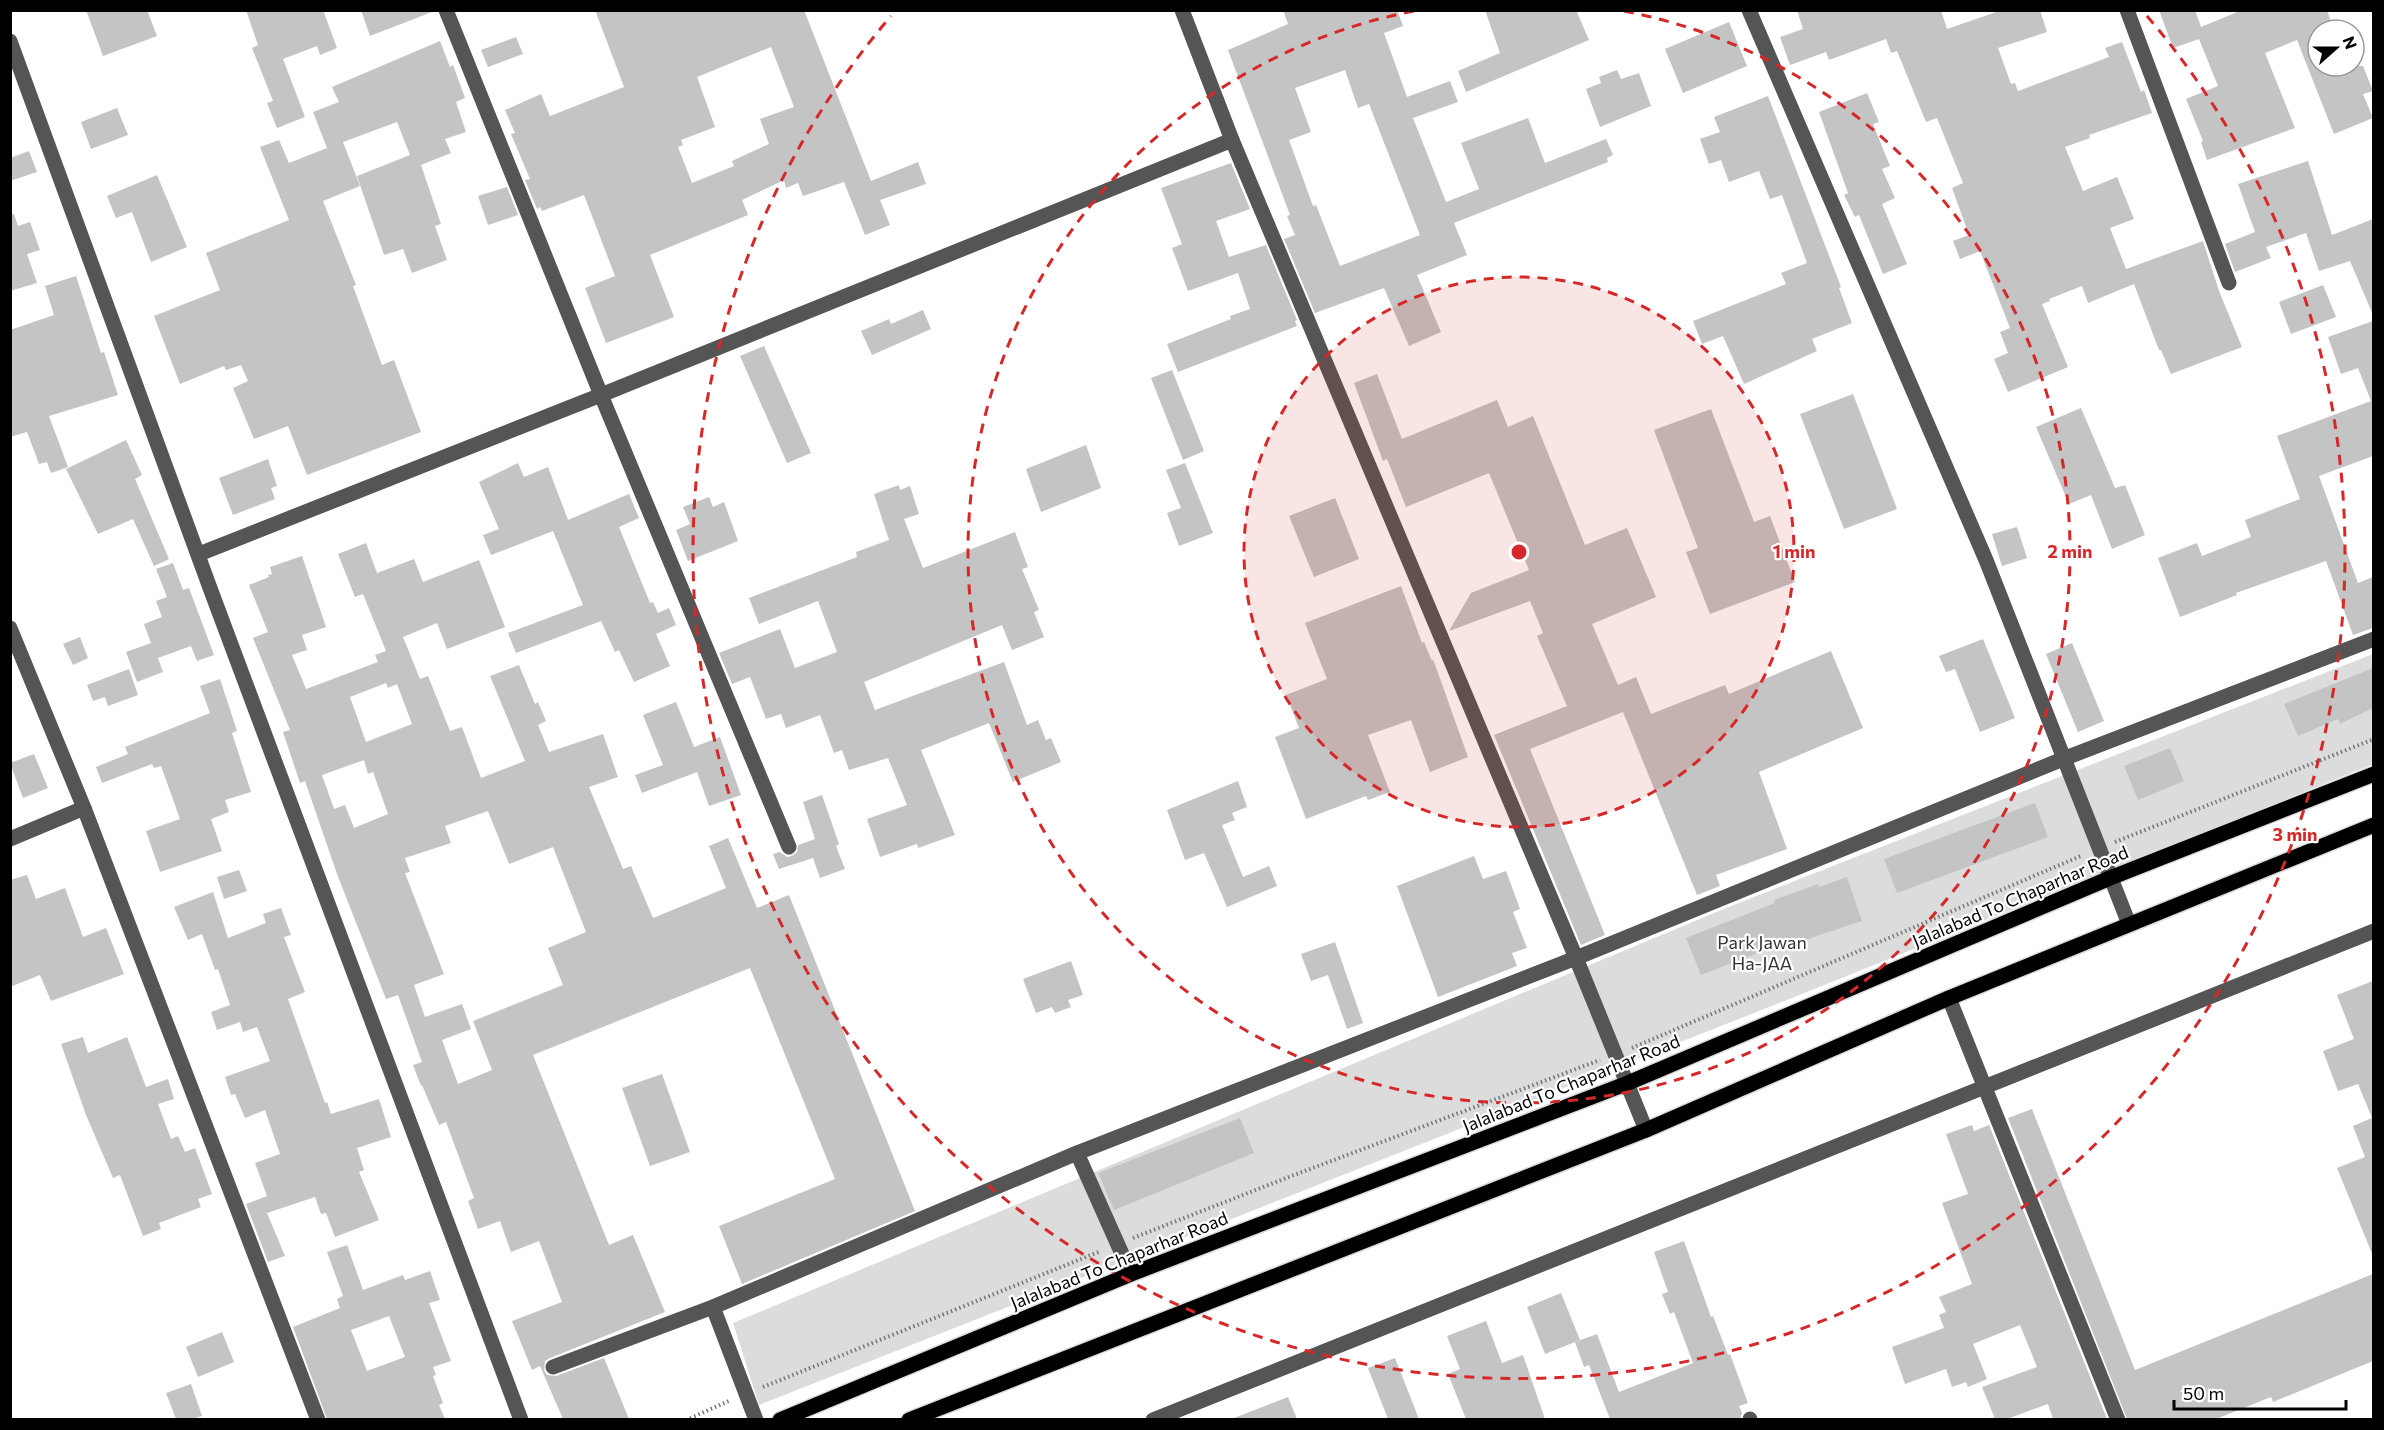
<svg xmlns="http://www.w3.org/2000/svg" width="2384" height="1430" viewBox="0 0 2384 1430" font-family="Commissioner,sans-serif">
<rect width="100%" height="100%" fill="#fff"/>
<!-- green -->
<polygon fill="#dcdcdc" points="2373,654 2373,764 1787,1000 759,1405 733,1323 1726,908"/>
<!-- building -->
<g fill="#c4c4c4" fill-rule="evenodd">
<polygon points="86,10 147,10 157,36 103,56"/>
<polygon points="246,10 323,10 337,48 320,55 317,46 283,59 305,117 277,128 267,103 273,101 252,48 258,45"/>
<polygon points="361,10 432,10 432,12 370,36"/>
<path d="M595,10H804L871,181L918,162L926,184L880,200L890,225L865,235L844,182L803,196L798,183L786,188L784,180L742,200L748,215L650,255L674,317L606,343L585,288L615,276L584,195L542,211L540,207L537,209L525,180L530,179L511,134L515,133L505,110L541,94L550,116L624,87ZM771,47L794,107L760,119L769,144L732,161L734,166L692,183L678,147L683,145L681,140L715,127L697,77Z"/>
<path d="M1283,10H1397L1403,26L1384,33L1407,97L1450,81L1458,102L1413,118L1446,202L1479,189L1461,143L1528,118L1545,163L1606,139L1613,155L1607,158L1608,162L1454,223L1467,255L1417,275L1441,332L1409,346L1384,288L1315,313L1284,239L1295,235L1287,216L1290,215L1228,50L1288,24ZM1345,70L1358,108L1369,104L1420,235L1340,266L1316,205L1313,206L1289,140L1311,132L1295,88Z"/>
<polygon points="1485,10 1576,10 1589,40 1466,92 1458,71 1500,53"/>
<polygon points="1797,10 1941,10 1947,29 2002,10 2040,10 2047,32 1998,48 2011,84 2015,83 2018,91 2109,57 2105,48 2122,42 2141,92 2144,90 2152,113 2089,135 2090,138 2065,147 2083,191 2117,177 2134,219 2110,228 2126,269 2203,241 2219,291 2242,347 2171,374 2161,350 2159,350 2134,284 2088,303 2082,286 2049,299 2050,301 2042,304 2068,367 2008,392 1994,359 2008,353 2000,332 2010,328 1980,251 1960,259 1953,241 1969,235 1952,188 1963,183 1937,118 1926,122 1897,51 1891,53 1886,39 1829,60 1826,52 1790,65 1780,37 1803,29"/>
<polygon points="2159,10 2195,10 2201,27 2242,10 2327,10 2334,30 2318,30 2318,66 2363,66 2373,91 2363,94 2373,118 2334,134 2297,40 2265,53 2295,128 2207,160 2201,142 2203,141 2186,99 2218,86 2199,39 2173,48"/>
<polygon points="1729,22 1747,66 1683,93 1665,49"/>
<polygon points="516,37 523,54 488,67 481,50"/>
<polygon points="440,41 450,67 453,65 465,98 456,102 466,132 445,139 451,153 421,165 441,224 435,226 447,260 412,273 403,249 384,255 357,176 410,155 397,122 343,142 360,186 323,201 356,285 353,286 382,365 394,360 421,432 307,475 288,426 254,439 233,388 248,381 241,365 226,370 224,366 180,384 154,316 220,290 206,253 289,220 260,147 279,140 289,163 327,148 313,112 339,102 332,87"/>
<polygon points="1617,70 1621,79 1639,73 1651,106 1600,127 1586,89 1601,83 1599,77"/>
<polygon points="1867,93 1879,122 1873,124 1890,166 1882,169 1895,198 1882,204 1907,264 1883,274 1859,215 1855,217 1844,195 1848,193 1819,112"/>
<polygon points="1768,96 1841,287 1839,288 1852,323 1812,339 1817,351 1744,384 1723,336 1702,344 1693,321 1786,284 1781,273 1807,263 1782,195 1770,199 1759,171 1729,182 1721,160 1709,164 1700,139 1720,132 1714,117"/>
<polygon points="117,108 128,135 91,149 81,122"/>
<polygon points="29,151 37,172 10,181 10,158"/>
<polygon points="2308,161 2332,235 2373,219 2373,315 2350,261 2319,271 2306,233 2266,247 2271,258 2235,272 2225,244 2255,232 2238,184"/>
<polygon points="1231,163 1250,209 1216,221 1229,257 1266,245 1297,320 1295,321 1297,326 1178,372 1167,344 1231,319 1230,316 1250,309 1238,273 1188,291 1172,248 1182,244 1161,188"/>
<polygon points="157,175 187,247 151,262 132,212 116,218 107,196"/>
<polygon points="507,187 518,215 488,225 478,196"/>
<polygon points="10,214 14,214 18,226 30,222 40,250 27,254 37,283 10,291"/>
<polygon points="76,276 101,353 104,352 118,395 49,416 68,467 51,473 47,462 39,464 27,432 10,437 10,330 54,315 45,286"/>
<polygon points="2323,285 2336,317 2291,334 2279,302"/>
<polygon points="923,310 931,329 872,355 861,331 889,319 891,324"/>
<polygon points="2373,321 2373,456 2319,476 2358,583 2373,577 2373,628 2353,635 2326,561 2236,593 2237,595 2180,617 2158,558 2197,543 2202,556 2251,537 2245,520 2300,499 2277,436 2371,401 2358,368 2341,374 2328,337"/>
<polygon points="764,346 811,453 787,463 740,356"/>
<polygon points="1172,370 1204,451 1183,460 1151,378"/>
<polygon points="1377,374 1402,439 1497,400 1508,427 1533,416 1585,545 1627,528 1656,597 1592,624 1618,685 1636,677 1651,714 1725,685 1729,694 1831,651 1863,728 1759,772 1787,849 1716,875 1720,886 1697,895 1623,712 1530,749 1605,935 1581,945 1494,735 1567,706 1537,636 1543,633 1530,601 1449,631 1471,593 1529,570 1489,473 1406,507 1387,459 1383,461 1354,383"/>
<polygon points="1853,394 1897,509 1844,529 1800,414"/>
<polygon points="2081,408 2115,488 2125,485 2145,535 2112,549 2091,495 2069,504 2036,427"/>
<polygon points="1711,409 1754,522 1770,516 1795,582 1710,614 1686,552 1698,548 1654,430"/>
<polygon points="126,440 142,475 135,479 169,559 154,566 133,519 98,534 66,469"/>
<polygon points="1086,445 1101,488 1041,512 1026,469"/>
<polygon points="268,459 277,486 271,488 275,499 233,515 219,478"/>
<polygon points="518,463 524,477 548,467 568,520 629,494 639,518 619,527 650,603 653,602 658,613 669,608 676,625 656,634 670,666 634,682 619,650 615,652 601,621 516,653 508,633 583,605 553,531 491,555 483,535 499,529 479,482"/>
<polygon points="1185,463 1213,533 1179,546 1167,513 1181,508 1166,470"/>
<polygon points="899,485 900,490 910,486 919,514 904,519 923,568 1015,532 1028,567 1022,569 1039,610 1034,612 1044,637 1012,650 1002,625 864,682 875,710 1004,662 1027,725 1038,720 1046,740 1051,738 1061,762 1013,782 989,723 921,750 955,835 918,848 917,844 880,857 867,819 907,805 888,758 849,770 842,750 834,753 820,715 786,728 781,714 766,719 750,677 732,684 719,653 780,629 795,668 837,652 818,601 759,624 749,598 857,557 856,552 889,540 874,494"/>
<polygon points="709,497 713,507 724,502 738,541 688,561 676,530 690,524 683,507"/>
<polygon points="1335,498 1359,559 1314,577 1289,516"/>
<polygon points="2017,527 2027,558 2002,566 1992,534"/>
<path d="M366,543L377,573L414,559L423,582L479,560L505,627L447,649L437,623L403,637L420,679L428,676L450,731L462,727L481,778L525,761L490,676L519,665L535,704L538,702L546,721L538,725L549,752L603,734L618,777L589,787L623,869L631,866L653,918L726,888L709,846L728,838L757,908L789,895L915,1211L742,1284L719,1226L835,1179L750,968L533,1055L609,1245L633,1235L665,1312L550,1358L545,1361L544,1370L547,1375L556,1376L604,1358L629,1419H563L540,1366L532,1370L512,1321L562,1302L539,1241L511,1252L500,1221L478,1229L468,1201L474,1198L446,1122L439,1125L422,1085L421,1086L413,1065L422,1062L398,995L386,999L337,874L305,781L300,783L283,732L290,730L253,638L268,632L249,585L269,577L268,575L272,574L270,567L302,556L326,627L302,635L307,650L292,655L306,689L378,662L375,655L386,651L363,594L355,597L338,554ZM386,683L388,688L397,684L412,724L366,742L350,697ZM364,760L368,774L373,772L388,814L354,828L345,805L334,809L322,775ZM488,811L509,864L553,847L586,932L548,948L563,985L473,1021L492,1070L458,1084L442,1040L471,1029L462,1004L425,1017L414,985L444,974L405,873L410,872L405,858L451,843L445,826Z"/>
<polygon points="173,563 183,590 189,588 214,655 197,661 191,646 158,658 163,672 137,682 126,652 151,643 144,624 162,617 156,601 167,597 156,569"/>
<polygon points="1401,586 1422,643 1424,642 1432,661 1433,659 1468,757 1430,772 1411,720 1368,735 1390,792 1368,800 1366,796 1306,819 1275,737 1299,728 1286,695 1327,679 1305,623"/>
<polygon points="80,637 88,658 73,665 63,644"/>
<polygon points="1983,639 2015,718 1980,732 1955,669 1946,672 1939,656"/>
<polygon points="2072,643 2104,721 2078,732 2046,654"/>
<polygon points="2373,668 2373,708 2340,724 2338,719 2298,736 2284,704"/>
<polygon points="129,669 138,695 108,706 105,697 93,701 87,685"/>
<polygon points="220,679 237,731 232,733 251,792 225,800 229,812 211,819 222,851 160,872 146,831 180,819 161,766 154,768 152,764 102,783 96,767 128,754 125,747 210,713 200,686"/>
<polygon points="676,702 694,747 720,737 741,795 709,806 697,772 642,793 635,775 663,765 643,715"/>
<polygon points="2170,748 2184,781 2138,800 2124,766"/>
<polygon points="34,754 48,788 23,798 10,763"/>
<polygon points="1238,781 1247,807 1232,813 1235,820 1222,825 1243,877 1269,866 1277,886 1227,907 1204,853 1185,860 1167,810"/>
<polygon points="822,795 839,844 836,846 845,869 820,878 813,858 779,869 773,854 780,852 787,857 792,856 797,852 798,845 815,839 803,802"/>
<polygon points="2035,803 2048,837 1897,893 1884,859"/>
<polygon points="1474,856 1483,879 1506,871 1520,909 1513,912 1527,948 1512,953 1517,966 1438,997 1397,886"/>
<polygon points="239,870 247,891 224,899 217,877"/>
<polygon points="27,875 36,899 65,888 83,937 106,928 124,974 51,1001 40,975 10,987 10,880"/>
<polygon points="1847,877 1862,921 1790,945 1788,941 1701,975 1686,938 1775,903 1774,900 1818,884 1819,887"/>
<polygon points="213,892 228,938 266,923 263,914 281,908 291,935 284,937 305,992 288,999 325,1103 327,1102 331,1114 379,1099 391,1137 357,1148 364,1170 359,1172 379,1220 335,1237 326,1213 321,1214 315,1197 267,1213 285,1256 268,1262 246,1204 267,1196 255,1163 280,1154 265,1110 245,1118 235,1094 231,1095 225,1077 270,1061 257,1027 243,1032 240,1022 217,1030 211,1012 230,1005 218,969 215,970 202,934 188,940 174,907"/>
<polygon points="1335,942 1363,1023 1347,1029 1328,975 1311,981 1301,954"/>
<polygon points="1071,961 1083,995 1068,1000 1071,1007 1055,1013 1052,1007 1036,1013 1023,979"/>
<polygon points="2373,981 2373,1256 2337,1168 2365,1157 2353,1126 2372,1118 2358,1084 2338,1091 2323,1051 2354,1039 2337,995"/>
<polygon points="83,1037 88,1053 127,1037 146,1087 168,1079 174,1099 158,1104 171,1139 178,1136 185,1152 195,1148 212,1194 198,1199 201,1207 159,1223 161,1229 143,1236 120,1175 113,1178 86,1115 61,1044"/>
<polygon points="662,1074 690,1152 650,1166 622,1088"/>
<polygon points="2032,1109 2135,1370 2373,1274 2373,1361 2273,1402 2271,1397 2216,1419 2127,1419 2008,1118"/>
<polygon points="1240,1118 1254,1153 1114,1210 1098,1173"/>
<polygon points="1972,1125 1974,1131 1989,1125 2107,1419 2053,1419 2048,1404 2007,1419 1995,1419 1982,1387 2037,1367 2020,1325 1973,1344 1987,1379 1968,1387 1966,1382 1952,1387 1946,1369 1905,1384 1892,1347 1944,1328 1939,1315 1946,1312 1939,1297 1972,1284 1942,1203 1968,1194 1946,1134"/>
<polygon points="1684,1241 1711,1317 1713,1316 1728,1355 1730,1354 1748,1403 1739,1406 1742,1413 1740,1419 1610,1419 1589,1365 1584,1367 1575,1342 1597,1334 1619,1392 1693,1363 1674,1312 1670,1314 1662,1294 1668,1292 1654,1252"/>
<path d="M347,1245L363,1290L403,1275L405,1280L430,1271L440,1300L429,1303L451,1361L433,1367L436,1375L433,1376L443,1403L439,1405L445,1419H327L293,1327L340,1308L337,1299L343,1296L327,1252ZM389,1316L405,1357L367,1371L351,1330Z"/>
<polygon points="1561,1293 1580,1340 1545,1354 1527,1307"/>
<polygon points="1486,1321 1502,1363 1523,1355 1545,1419 1466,1419 1448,1374 1460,1369 1447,1336"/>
<polygon points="222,1332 234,1362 198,1377 186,1347"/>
<polygon points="1395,1358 1419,1419 1388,1419 1368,1368"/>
<polygon points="191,1384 202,1416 192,1419 176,1419 166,1393"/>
<polygon points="1288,1397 1297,1419 1235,1419 1234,1418"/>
</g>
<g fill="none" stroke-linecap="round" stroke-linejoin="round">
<defs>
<g id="major">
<polyline points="780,1420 1131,1274 1628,1083 2110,878 2374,774"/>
<polyline points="909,1420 1646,1130 1949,998 2374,825"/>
</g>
</defs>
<!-- major casing -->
<use href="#major" stroke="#dbdbdb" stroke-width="18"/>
<!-- path -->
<g stroke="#777" stroke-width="4" stroke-dasharray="1.5 3" stroke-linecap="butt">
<polyline points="2115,842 2374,739"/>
<polyline points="1632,1048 2083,855"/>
<polyline points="1133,1238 1294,1175 1600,1060"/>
<polyline points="763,1387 1101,1251"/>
<polyline points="686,1420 731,1400"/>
</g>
<!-- minor -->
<g stroke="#555" stroke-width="15">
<polyline points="446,10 601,395 789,847"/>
<polyline points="1182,10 1232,140"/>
<polyline points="1749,10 1986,560 2129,924"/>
<polyline points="2127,10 2229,283"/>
<polyline points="10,41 210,588 521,1420"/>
<polyline points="199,554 601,395 1232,140 1576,958 1646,1130"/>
<polyline points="10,628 84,808 318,1420"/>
<polyline points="10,839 84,808"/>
<polyline points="1949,998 2118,1420"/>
<polyline points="1077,1153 1131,1274"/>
<polyline points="713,1307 756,1420"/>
<polyline points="553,1367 713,1307 1077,1153 1576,958 2063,759 2374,639"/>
<polyline points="1750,1419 1750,1420"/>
<polyline points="1153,1420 2374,931"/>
</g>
<!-- major -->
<use href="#major" stroke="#000" stroke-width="15"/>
</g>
<!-- distance rings -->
<circle cx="1519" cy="552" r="275" fill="#d62828" fill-opacity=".12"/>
<g fill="none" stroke="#d62828" stroke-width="3" stroke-dasharray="10 8">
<circle cx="1519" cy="552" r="275"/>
<path d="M1624 11A551 551 0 1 1 1414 11"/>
<path d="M2147 16A826 826 0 1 1 891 16"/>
</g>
<g text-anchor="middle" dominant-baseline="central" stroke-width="4.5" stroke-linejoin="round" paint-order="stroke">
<!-- street labels -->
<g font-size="18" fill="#000" stroke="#fff">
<text transform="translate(2020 896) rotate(-23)">Jalalabad To Chaparhar Road</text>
<text transform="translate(1571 1083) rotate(-22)">Jalalabad To Chaparhar Road</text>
<text transform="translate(1119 1260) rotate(-22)">Jalalabad To Chaparhar Road</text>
</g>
<!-- park labels -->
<g font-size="18" fill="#333" stroke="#fff">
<text x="1762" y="942">Park Jawan<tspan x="1762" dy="21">Ha-JAA</tspan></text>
</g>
</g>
<circle cx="1519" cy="552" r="9" fill="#d62828" stroke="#fff" stroke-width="3"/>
<g font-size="18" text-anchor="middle" font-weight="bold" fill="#d62828" stroke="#fff" stroke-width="4.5" stroke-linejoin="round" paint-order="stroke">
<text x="1794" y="558">1 min</text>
<text x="2070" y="558">2 min</text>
<text x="2295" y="841">3 min</text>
</g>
<!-- border -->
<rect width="2384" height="1430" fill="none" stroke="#000000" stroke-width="24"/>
<!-- north arrow -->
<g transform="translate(2336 48) rotate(69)"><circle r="28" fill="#ffffff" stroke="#999999" stroke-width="1.5"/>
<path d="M0-4.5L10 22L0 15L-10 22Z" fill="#000000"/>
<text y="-9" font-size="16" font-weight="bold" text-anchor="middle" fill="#000000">N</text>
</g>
<!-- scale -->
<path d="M2174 1400v9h172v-9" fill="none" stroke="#000000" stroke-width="3"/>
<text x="2183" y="1400" font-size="18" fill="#000000" stroke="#ffffff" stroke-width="4.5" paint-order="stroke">50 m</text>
</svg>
